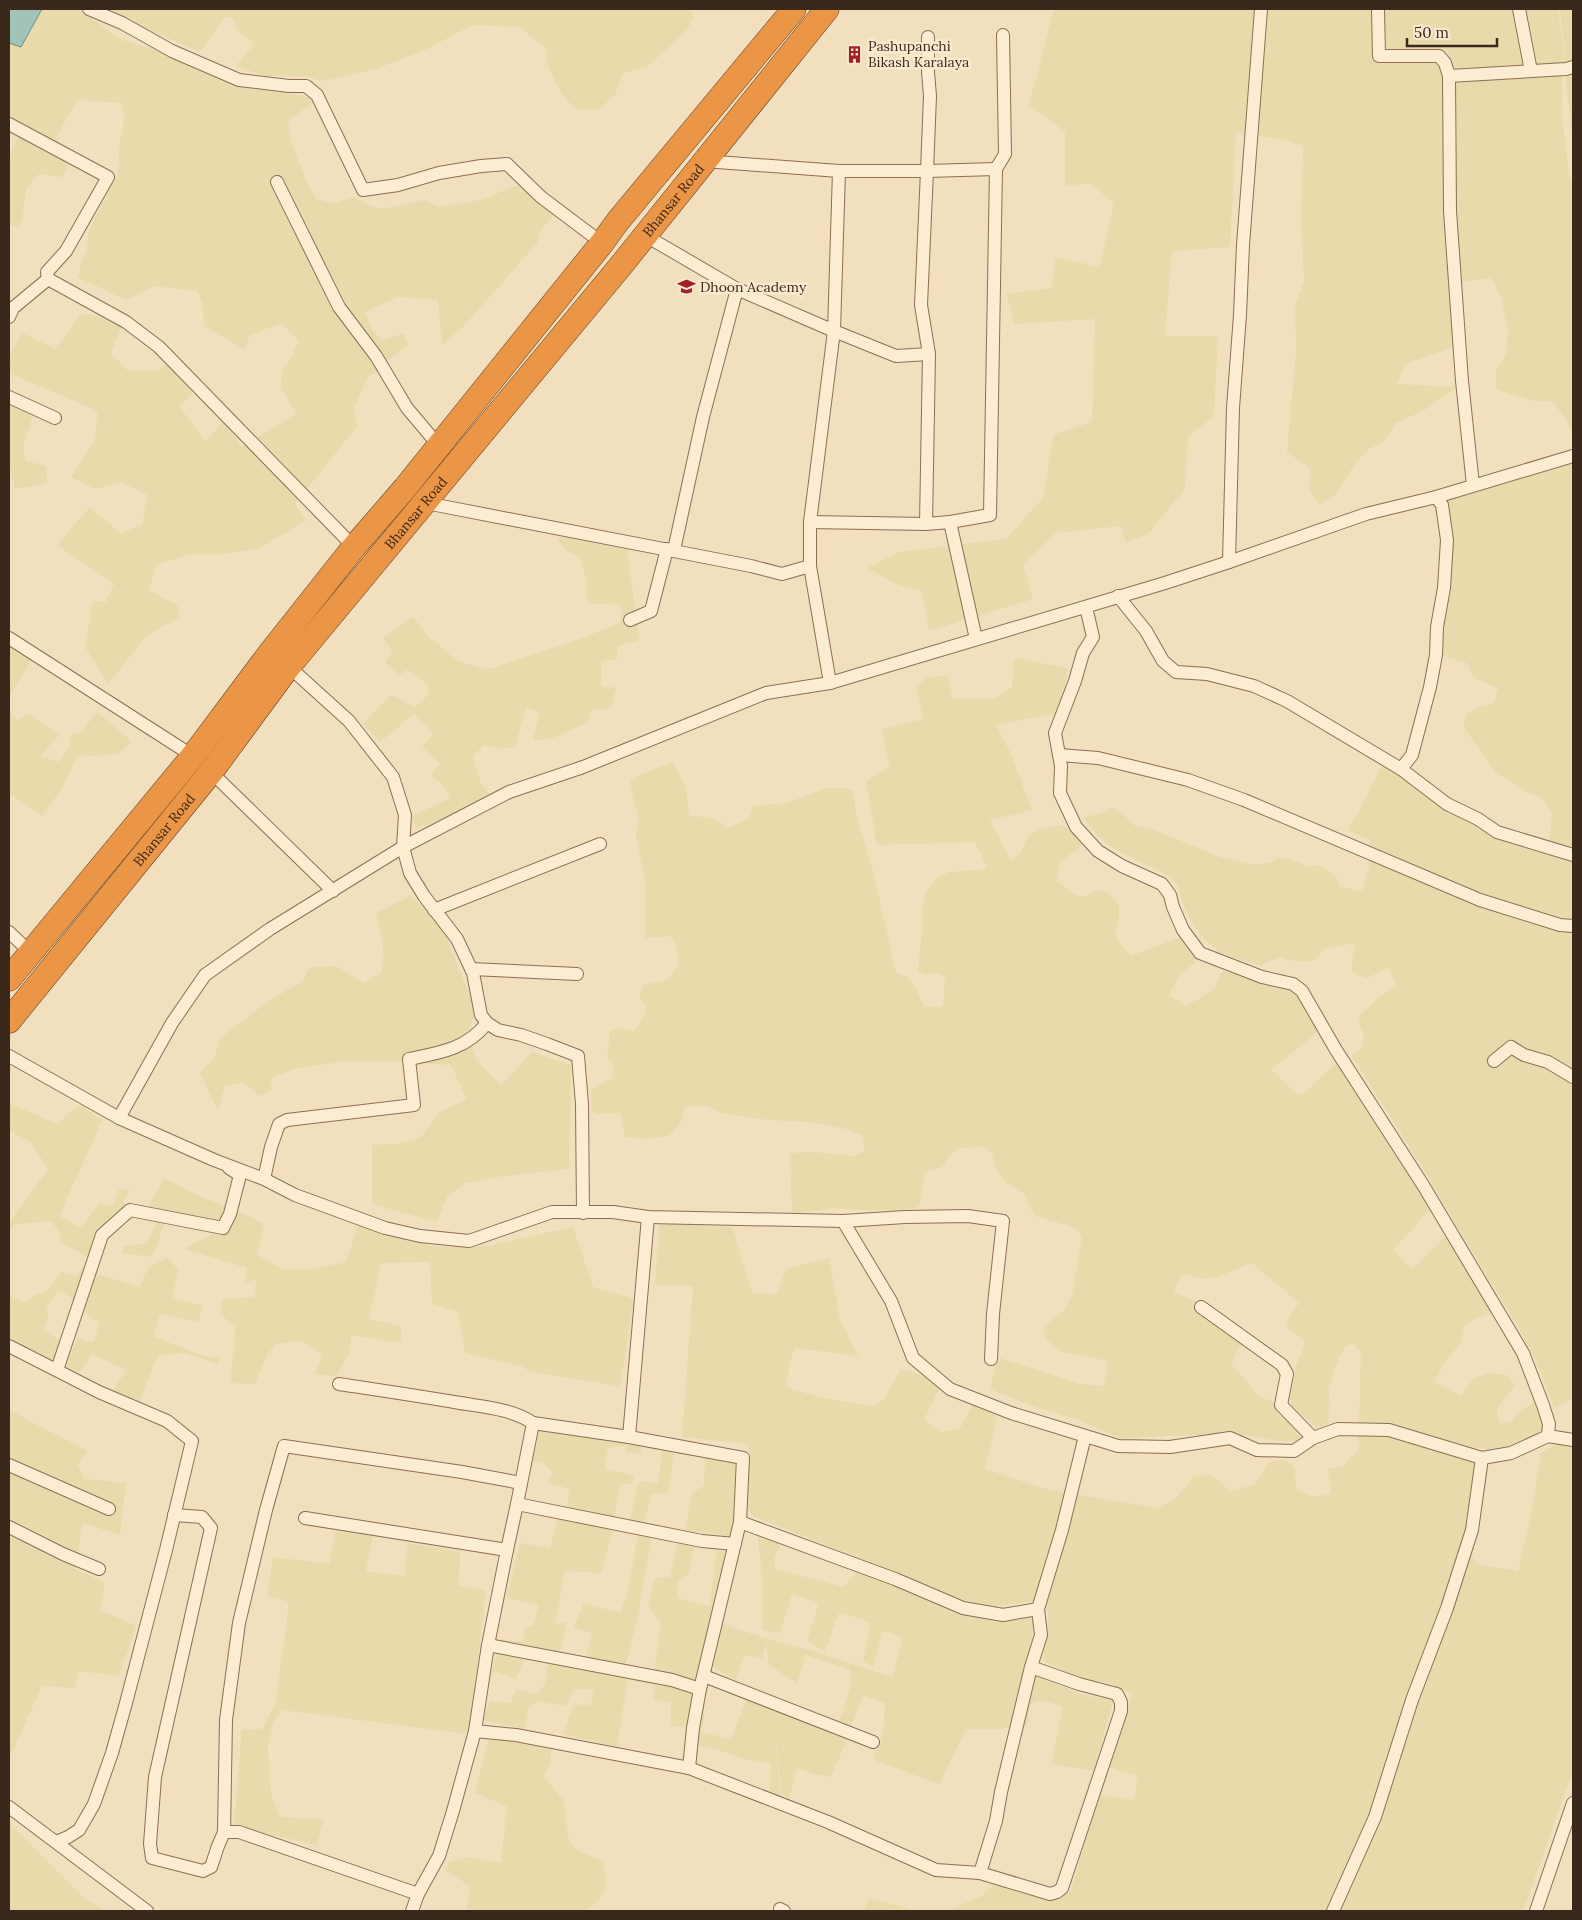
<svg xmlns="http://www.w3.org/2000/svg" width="1582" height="1920" viewBox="0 0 1582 1920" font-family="Lora,serif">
<rect width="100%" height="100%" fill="#f2dfbe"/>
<!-- farmland -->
<g fill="#e8daab" fill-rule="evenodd">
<polygon points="42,9 80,9 119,39 166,53 257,88 320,99 289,119 291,142 308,185 316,199 335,204 349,198 359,199 366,204 381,209 425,200 439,207 485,199 507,189 522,185 557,210 541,230 537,243 463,327 442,345 438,300 397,297 365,312 372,329 382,341 404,333 408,345 368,377 354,407 357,426 295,504 306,521 259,548 226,554 190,554 156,565 149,590 177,605 180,617 147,635 108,684 85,647 93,601 106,602 114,584 57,545 90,507 121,534 142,524 148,495 121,482 96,489 71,477 95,440 98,411 9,373 9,357 22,333 55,349 82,313 123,323 111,353 128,371 158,370 166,364 196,389 179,406 206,442 223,421 242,447 296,414 281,388 282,368 289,361 299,341 281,323 250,335 244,349 204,326 203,304 197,291 154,286 126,300 77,277 87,249 88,233 118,173 120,140 125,117 121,103 78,100 71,110 56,138 70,158 63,177 39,174 26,188 23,215 19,227 9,225 9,158 19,135 9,113 9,43 21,47"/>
<polygon points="109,9 690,9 693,18 687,30 647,67 623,73 615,95 598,110 576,110 561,93 548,66 545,47 519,27 472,25 429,48 376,69 322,81 305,76 265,76 236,66 252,47 253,43 236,29 235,21 231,17 224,18 200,52 131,22"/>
<polygon points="1054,9 1558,9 1566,69 1573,69 1573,145 1565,70 1562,76 1562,114 1569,175 1573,185 1573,431 1553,401 1534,401 1496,389 1496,370 1506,354 1508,333 1501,296 1491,278 1452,283 1450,313 1454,347 1405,364 1397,384 1457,387 1423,411 1395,423 1387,439 1369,449 1356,462 1335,495 1319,505 1309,488 1311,469 1287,452 1296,351 1295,307 1304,281 1301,217 1303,146 1284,140 1236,133 1230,247 1172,251 1165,336 1218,336 1214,417 1188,435 1185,489 1148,534 1126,543 1121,526 1055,533 1023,564 1033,599 929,631 922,591 898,585 867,568 899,552 1006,539 1043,498 1053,435 1092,422 1095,319 1014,324 1007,294 1051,288 1056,257 1099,267 1114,204 1091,183 1065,186 1065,132 1029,105"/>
<polygon points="1560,9 1573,9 1573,64 1566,66"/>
<polygon points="9,402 34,412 23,446 26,461 46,466 47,483 29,487 15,488 9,465"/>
<polygon points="1573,455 1573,1391 1571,1399 1554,1408 1535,1358 1520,1330 1458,1228 1431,1181 1352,1056 1362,1048 1364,1032 1359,1026 1360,1015 1376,1000 1397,985 1388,968 1365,979 1351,970 1355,943 1324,949 1315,960 1305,962 1288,960 1280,957 1260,966 1221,953 1206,941 1190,919 1181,899 1178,885 1171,877 1111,847 1097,835 1084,818 1107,811 1112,807 1123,814 1135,826 1154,830 1220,857 1256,865 1272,862 1278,857 1291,859 1309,867 1320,865 1337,878 1340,887 1362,891 1369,867 1370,840 1347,830 1360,810 1385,760 1453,803 1498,828 1549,848 1552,814 1545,801 1538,796 1526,792 1495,772 1463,726 1467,714 1481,706 1494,703 1498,688 1474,678 1467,663 1439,655 1446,496"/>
<polygon points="564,535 627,546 639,640 617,646 617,659 601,661 601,686 616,688 611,708 591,710 589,722 550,739 533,740 540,712 526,707 515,747 500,749 484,745 473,756 481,784 490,794 438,821 417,828 410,817 451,798 440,782 431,775 440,764 422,746 434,733 414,714 380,742 363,724 392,695 415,707 427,696 429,685 407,670 399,675 385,662 393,652 383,638 413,617 429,637 456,660 482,669 492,668 569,643 620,623 622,614 620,605 587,603 586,578 580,558 565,550 557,540"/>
<polygon points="10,643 33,657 9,697 9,647"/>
<polygon points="1014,658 1067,668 1062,712 996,725 1010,752 1032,810 990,820 1011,861 1021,853 1028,835 1041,829 1058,825 1073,828 1083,843 1076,851 1060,861 1057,881 1072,893 1085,897 1094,890 1107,892 1119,904 1119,921 1115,934 1119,943 1131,956 1178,938 1192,944 1198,954 1195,963 1180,974 1169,995 1185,1005 1199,999 1214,988 1223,971 1242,973 1295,987 1321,1029 1271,1070 1298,1095 1307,1091 1342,1058 1434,1205 1393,1250 1412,1269 1450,1232 1494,1311 1477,1318 1464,1327 1461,1342 1442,1367 1435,1382 1461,1396 1473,1379 1487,1373 1507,1375 1515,1385 1497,1409 1497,1418 1502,1424 1512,1421 1518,1412 1537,1401 1547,1428 1533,1438 1513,1445 1489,1449 1465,1446 1438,1437 1389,1426 1359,1424 1361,1352 1353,1344 1345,1346 1334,1370 1329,1390 1330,1410 1327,1425 1317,1428 1292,1406 1290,1398 1296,1366 1305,1345 1304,1339 1290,1331 1286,1322 1299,1303 1252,1263 1217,1277 1204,1279 1185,1274 1180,1276 1174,1292 1199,1303 1252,1341 1239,1347 1231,1364 1260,1397 1279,1404 1309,1436 1295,1441 1279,1441 1245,1435 1225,1434 1120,1438 1079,1420 1029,1405 990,1389 994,1370 1000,1358 1080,1384 1104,1386 1108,1361 1062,1352 1047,1340 1043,1327 1064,1311 1072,1295 1082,1238 1076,1228 1036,1216 1030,1208 1025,1194 1005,1182 994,1166 993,1154 985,1147 960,1148 949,1156 942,1167 925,1172 919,1207 903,1210 862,1210 833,1208 792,1214 790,1153 813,1152 854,1156 865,1151 862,1135 846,1129 809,1122 768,1120 722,1113 706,1106 685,1106 681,1122 669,1136 643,1139 625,1137 620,1113 595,1114 591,1108 591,1090 612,1078 613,1064 607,1058 610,1031 619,1028 634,1031 643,1018 647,1005 639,998 643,985 668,980 679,965 676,945 671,936 645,938 645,880 636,836 638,817 630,782 637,776 673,762 686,788 689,816 707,817 722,823 727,828 749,819 753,806 786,803 828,788 842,788 853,790 856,814 873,871 896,972 907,977 915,987 924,1006 935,1007 943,1006 945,978 940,974 926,974 918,971 922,931 922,909 926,891 937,877 950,872 988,869 975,842 877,845 866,781 890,767 881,729 924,719 916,687 927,678 948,675 952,699 996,698 1012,687"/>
<polygon points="9,711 18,720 29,713 59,735 40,756 59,762 69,748 71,734 82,732 96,712 132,741 118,754 77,757 62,788 42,816 9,794"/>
<polygon points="410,896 440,921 476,1011 470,1026 469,1037 477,1062 501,1085 532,1052 571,1065 569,1169 497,1177 465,1183 447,1197 437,1222 372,1204 372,1145 396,1144 421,1137 439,1112 467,1100 451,1065 398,1062 339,1062 294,1069 271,1078 272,1091 259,1096 244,1083 225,1086 218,1111 200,1073 215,1056 221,1037 266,1003 302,981 310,967 336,966 364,983 382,972 383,943 376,913"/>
<polygon points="9,1103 57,1124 80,1104 102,1121 59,1216 81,1228 99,1204 113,1206 119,1189 130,1190 123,1203 139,1210 147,1210 164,1178 201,1197 241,1212 264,1224 257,1255 282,1269 315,1269 346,1262 359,1224 434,1247 487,1246 573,1227 593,1287 634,1299 620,1386 531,1372 521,1366 465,1353 458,1312 432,1304 430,1262 381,1263 369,1319 401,1326 402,1343 351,1335 350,1353 336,1376 315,1374 323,1355 302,1341 275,1344 266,1357 255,1384 230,1383 236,1326 219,1314 223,1299 254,1297 257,1278 245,1284 247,1268 184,1249 218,1231 165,1222 152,1257 122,1253 124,1246 146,1243 158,1222 139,1213 133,1220 121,1220 108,1235 95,1273 139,1287 148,1268 168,1257 178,1270 172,1298 203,1306 198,1322 159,1314 154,1337 202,1355 219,1358 218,1364 184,1353 158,1355 138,1404 112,1393 126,1370 92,1354 78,1374 65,1366 78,1338 94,1343 99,1323 84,1312 73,1298 58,1291 46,1307 49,1315 43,1329 61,1341 54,1361 9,1339 9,1298 11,1296 24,1303 33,1296 47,1291 62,1272 76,1276 90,1258 58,1241 61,1236 52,1221 15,1224 9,1231 9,1223 48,1169 31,1142 9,1131"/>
<polygon points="660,1221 697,1226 732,1227 752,1293 777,1294 786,1269 829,1257 840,1319 858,1356 794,1348 785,1387 818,1397 872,1406 885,1398 901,1369 943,1381 924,1420 942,1432 960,1428 974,1402 997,1417 985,1469 1049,1490 1159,1508 1177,1497 1194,1476 1212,1475 1230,1491 1254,1485 1270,1462 1285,1460 1295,1468 1296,1489 1313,1497 1331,1494 1328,1468 1342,1467 1349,1458 1359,1451 1358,1434 1383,1434 1478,1460 1468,1554 1478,1564 1518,1571 1531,1515 1541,1453 1554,1445 1573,1445 1573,1770 1523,1911 948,1911 960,1905 981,1897 994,1885 1059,1898 1071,1891 1099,1794 1134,1800 1138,1776 1108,1767 1132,1694 1109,1683 1076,1678 1043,1660 1049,1613 1043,1600 989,1607 975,1603 945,1593 880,1566 753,1516 746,1507 749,1444 682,1437 693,1286 655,1285"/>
<polygon points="9,1410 87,1451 77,1465 85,1479 126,1483 120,1535 83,1523 75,1569 105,1583 100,1610 136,1626 119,1676 78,1671 75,1688 42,1686 9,1759"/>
<polygon points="539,1430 607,1439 737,1462 738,1488 732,1533 730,1536 685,1530 693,1492 704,1486 705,1458 674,1453 668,1494 651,1494 644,1525 630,1521 637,1487 641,1481 658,1483 662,1451 642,1447 640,1454 626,1452 626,1446 608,1447 605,1470 623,1473 634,1477 632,1484 620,1484 614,1519 566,1510 570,1489 548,1483 552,1472 542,1462 532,1462"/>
<path d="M558,1518L613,1530L601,1573L565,1571L555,1624L567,1622L560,1654L586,1658L592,1634L574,1627L584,1603L620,1613L627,1595L638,1534L652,1535L638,1616L625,1666L654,1672L661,1623L648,1606L655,1578L670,1577L678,1540L694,1547L689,1574L678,1581L677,1598L710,1606L716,1552L726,1551L710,1620L765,1638L809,1650L892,1677L903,1637L883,1631L873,1667L863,1661L870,1623L862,1619L839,1613L825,1651L807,1641L819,1603L792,1594L780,1633L763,1630L762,1576L757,1532L783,1542L774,1556L775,1569L844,1587L857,1571L951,1607L1034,1614L1031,1656L1048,1681L1087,1696L1114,1699L1093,1771L1051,1764L1063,1706L1040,1700L1030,1704L1027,1726L997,1729H966L939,1784L874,1760L883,1732L885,1703L863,1695L845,1744L831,1777L815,1774L797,1768L789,1800L781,1792L774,1721L780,1796L769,1794L771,1763L745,1759L721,1751L698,1745L694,1746L688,1728L671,1726V1703L653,1699L655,1685L628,1680L617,1747L563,1734L574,1704L588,1706L591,1704L594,1689H574L565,1706L537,1701L528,1709L525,1729L483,1720L490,1701L511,1703L516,1689L537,1694L541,1691H537L545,1685L548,1662L525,1657L516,1679L492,1671L497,1651L495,1639L523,1642L525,1627L533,1626L539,1605L506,1598L520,1543L550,1548ZM766,1641L769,1665L797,1683L806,1655L851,1670V1685L840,1720L772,1708L748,1695L731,1739L701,1732L705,1714L699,1710L711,1666L736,1680L744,1655L762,1659Z"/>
<polygon points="335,1531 373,1536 366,1571 404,1576 408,1543 460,1552 459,1586 486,1590 469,1734 282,1710 273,1722 268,1748 271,1793 279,1817 324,1819 316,1845 234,1826 242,1730 262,1729 276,1703 289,1602 267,1596 273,1557 330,1564"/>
<polygon points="489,1737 550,1749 551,1758 544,1777 563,1800 569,1841 575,1849 603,1862 606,1881 604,1891 600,1899 585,1911 466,1911 470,1886 446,1871 449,1862 470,1857 501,1863 507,1806 475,1793"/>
<polygon points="9,1823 84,1898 107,1911 9,1911"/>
<polygon points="869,1898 900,1906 911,1911 863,1911"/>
</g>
<!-- water -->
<polygon fill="#a2c3b7" stroke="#689285" points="9,9 42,9 21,47 9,43"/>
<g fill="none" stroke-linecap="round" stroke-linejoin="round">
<defs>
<g id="street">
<polyline points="89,9 122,23 172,51 239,80 289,86 306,86 317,95 363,190 398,185 439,173 481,166 507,164 541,197 602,243"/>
<polyline points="1378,9 1379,56 1439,56 1445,63 1449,76"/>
<polyline points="1519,9 1531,71"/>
<polyline points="928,37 928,72 930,96 927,171 996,169 990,515 950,522"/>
<polyline points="9,124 108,177 66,251 47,272 48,279"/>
<polyline points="704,161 839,171 834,331 896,356 929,354"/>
<polyline points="996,169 1005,154 1003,35"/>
<polyline points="277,182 339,307 376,356 407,408 439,446"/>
<polyline points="646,236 737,289 703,417 674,550"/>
<polyline points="737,289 834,331 810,522 810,566"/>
<polyline points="9,317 13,308 48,279 126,322 159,347 354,547"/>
<polyline points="9,397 55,418"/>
<polyline points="1473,485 1462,381 1450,211 1449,76 1566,69 1573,67"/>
<polyline points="426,503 751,566 782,574 810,566 830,683"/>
<polyline points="810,522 926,524 929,354 921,305 927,171 839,171"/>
<polyline points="926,524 950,522 976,639"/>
<polyline points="1229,562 1233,408 1240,315 1243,245 1261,9"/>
<polyline points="1118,596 1146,631 1163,661 1176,672 1207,674 1254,686 1287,701 1401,769 1447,804 1478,819 1497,832 1573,855"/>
<polyline points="1086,607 1093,637 1083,653 1075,681 1055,733 1061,766 1060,793 1076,827 1098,851 1122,866 1162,884 1170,895 1173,907 1183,930 1200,953 1262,977 1293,984 1302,991 1336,1050 1423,1185 1523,1353 1543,1405 1549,1424 1548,1436"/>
<polyline points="630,620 651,611 667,549"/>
<polyline points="9,638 193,756"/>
<polyline points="286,664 349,721 393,777 405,815 403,847 410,873 424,896 457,939 473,973 481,1015 487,1023 498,1030 521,1035 547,1044 578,1056 582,1104 583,1213"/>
<polyline points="1059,755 1098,758 1188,780 1244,800 1480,900 1560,925 1573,926"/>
<polyline points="1401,769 1412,755 1430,687 1436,655 1437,627 1444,588 1447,540 1442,505 1436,497"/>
<polyline points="211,772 333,891"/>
<polyline points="434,910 600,844"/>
<polyline points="9,932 30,952"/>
<polyline points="471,969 577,974"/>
<polyline points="9,1056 119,1118 214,1160 264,1179 295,1195 385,1228 420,1236 469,1241 552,1212 613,1212 648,1217 843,1221 891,1301 913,1358 950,1389 1011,1413 1118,1446 1170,1447 1230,1438 1257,1450 1294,1451 1313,1438 1338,1429 1389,1430 1482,1458 1511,1453 1548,1436 1573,1440"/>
<polyline points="1494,1061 1511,1047 1524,1055 1548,1062 1573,1077"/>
<polyline points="119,1118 172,1023 205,975 270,929 403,847 509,792 583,767 766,693 830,683 1165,583 1229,562 1366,514 1436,497 1573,456"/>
<path d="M264,1179L271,1147L279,1124L287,1120L414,1105L409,1059C439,1053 467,1049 487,1023"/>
<polyline points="843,1221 905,1217 968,1216 1003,1221 993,1314 991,1359"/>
<polyline points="1201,1307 1282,1365 1287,1374 1281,1405 1313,1438"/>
<polyline points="9,1346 99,1392 167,1421 192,1441 166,1550 126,1703 112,1753 94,1804 79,1830 68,1837 56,1842"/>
<polyline points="57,1370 102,1235 130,1210 223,1228 230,1214 240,1175 229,1168"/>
<path d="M339,1384C379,1390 420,1396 460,1403C484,1407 512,1409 533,1423L517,1504L702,1541L735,1544"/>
<polyline points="533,1423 629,1437"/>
<polyline points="9,1465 109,1509"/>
<polyline points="174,1515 202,1517 211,1528 155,1777 150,1844 152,1858 203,1871 211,1867 218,1846 224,1832 239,1832 418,1894 439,1856 453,1811 475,1731"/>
<polyline points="305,1518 507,1550 488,1645 475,1731 516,1735 689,1768 693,1728 700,1689 740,1522 743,1458 629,1437 648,1217"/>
<polyline points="740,1522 895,1579 963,1608 1003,1615 1038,1609"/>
<polyline points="9,1527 63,1554 99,1569"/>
<polyline points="507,1550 517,1504"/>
<polyline points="488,1645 672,1680 700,1689"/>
<polyline points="704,1676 873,1742"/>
<polyline points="689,1768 828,1822 936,1870 980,1873 1050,1894 1057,1892 1062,1888 1121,1711 1121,1702 1117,1694 1079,1684 1031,1667"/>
<polyline points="9,1807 147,1911"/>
<polyline points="224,1832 226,1720 239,1623 266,1510 284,1446 462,1472 521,1483"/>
<polyline points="980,1873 996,1821 1001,1792 1031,1667 1041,1635 1038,1609 1062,1530 1085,1436"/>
<polyline points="780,1909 784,1911"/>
<polyline points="412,1911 418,1894"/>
<polyline points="1333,1911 1375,1817 1412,1700 1447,1608 1472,1530 1482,1458"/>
<polyline points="1536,1911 1573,1803"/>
</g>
<g id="highway">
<polyline points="9,979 193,756 270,653 354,547 405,488 602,243 618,221 794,9"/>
<path id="s1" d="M9,1021L211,772L289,666L623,263L827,9"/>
</g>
</defs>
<!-- street casing -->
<use href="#street" stroke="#8c6e55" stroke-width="14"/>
<!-- highway casing -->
<use href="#highway" stroke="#593d2a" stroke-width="25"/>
<!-- street -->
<use href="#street" stroke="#fcecd2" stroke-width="12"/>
<!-- highway -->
<use href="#highway" stroke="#ea9646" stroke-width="24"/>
</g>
<!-- icons -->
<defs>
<symbol id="building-bare" viewBox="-9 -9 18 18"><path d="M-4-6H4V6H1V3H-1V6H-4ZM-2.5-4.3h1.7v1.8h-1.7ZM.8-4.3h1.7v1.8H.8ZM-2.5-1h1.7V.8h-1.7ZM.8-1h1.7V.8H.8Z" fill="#a1202a" stroke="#f9e9cf" stroke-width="2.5" paint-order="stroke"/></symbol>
<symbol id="school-bare" viewBox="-9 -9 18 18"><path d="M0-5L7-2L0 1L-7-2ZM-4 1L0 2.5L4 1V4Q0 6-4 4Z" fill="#a1202a" stroke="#f9e9cf" stroke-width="2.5" paint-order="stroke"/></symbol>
</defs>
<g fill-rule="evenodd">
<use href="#building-bare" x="842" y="42" width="25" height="25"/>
<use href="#school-bare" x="674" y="274" width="25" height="25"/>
</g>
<g text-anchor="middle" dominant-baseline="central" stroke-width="5" stroke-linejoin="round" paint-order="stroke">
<!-- poi labels -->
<g font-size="14" fill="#3a281b" stroke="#f9e9cf" text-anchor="start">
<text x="868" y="46">Pashupanchi<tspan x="868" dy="16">Bikash Karalaya</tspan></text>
<text x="700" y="287">Dhoon Academy</text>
</g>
<!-- street labels -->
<g font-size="14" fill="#3a281b" stroke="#f9e9cf">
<text stroke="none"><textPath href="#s1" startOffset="1056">Bhansar Road</textPath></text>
<text stroke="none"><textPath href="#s1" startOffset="651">Bhansar Road</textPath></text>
<text stroke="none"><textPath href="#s1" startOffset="246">Bhansar Road</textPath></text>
</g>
</g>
<!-- border -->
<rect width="1582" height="1920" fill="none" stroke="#3a281b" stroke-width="20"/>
<!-- scale -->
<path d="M1407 38v8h90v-8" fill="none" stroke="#3a281b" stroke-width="2.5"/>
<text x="1414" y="38" font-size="15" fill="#3a281b" stroke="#f9e9cf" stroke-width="4" paint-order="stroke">50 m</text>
</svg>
